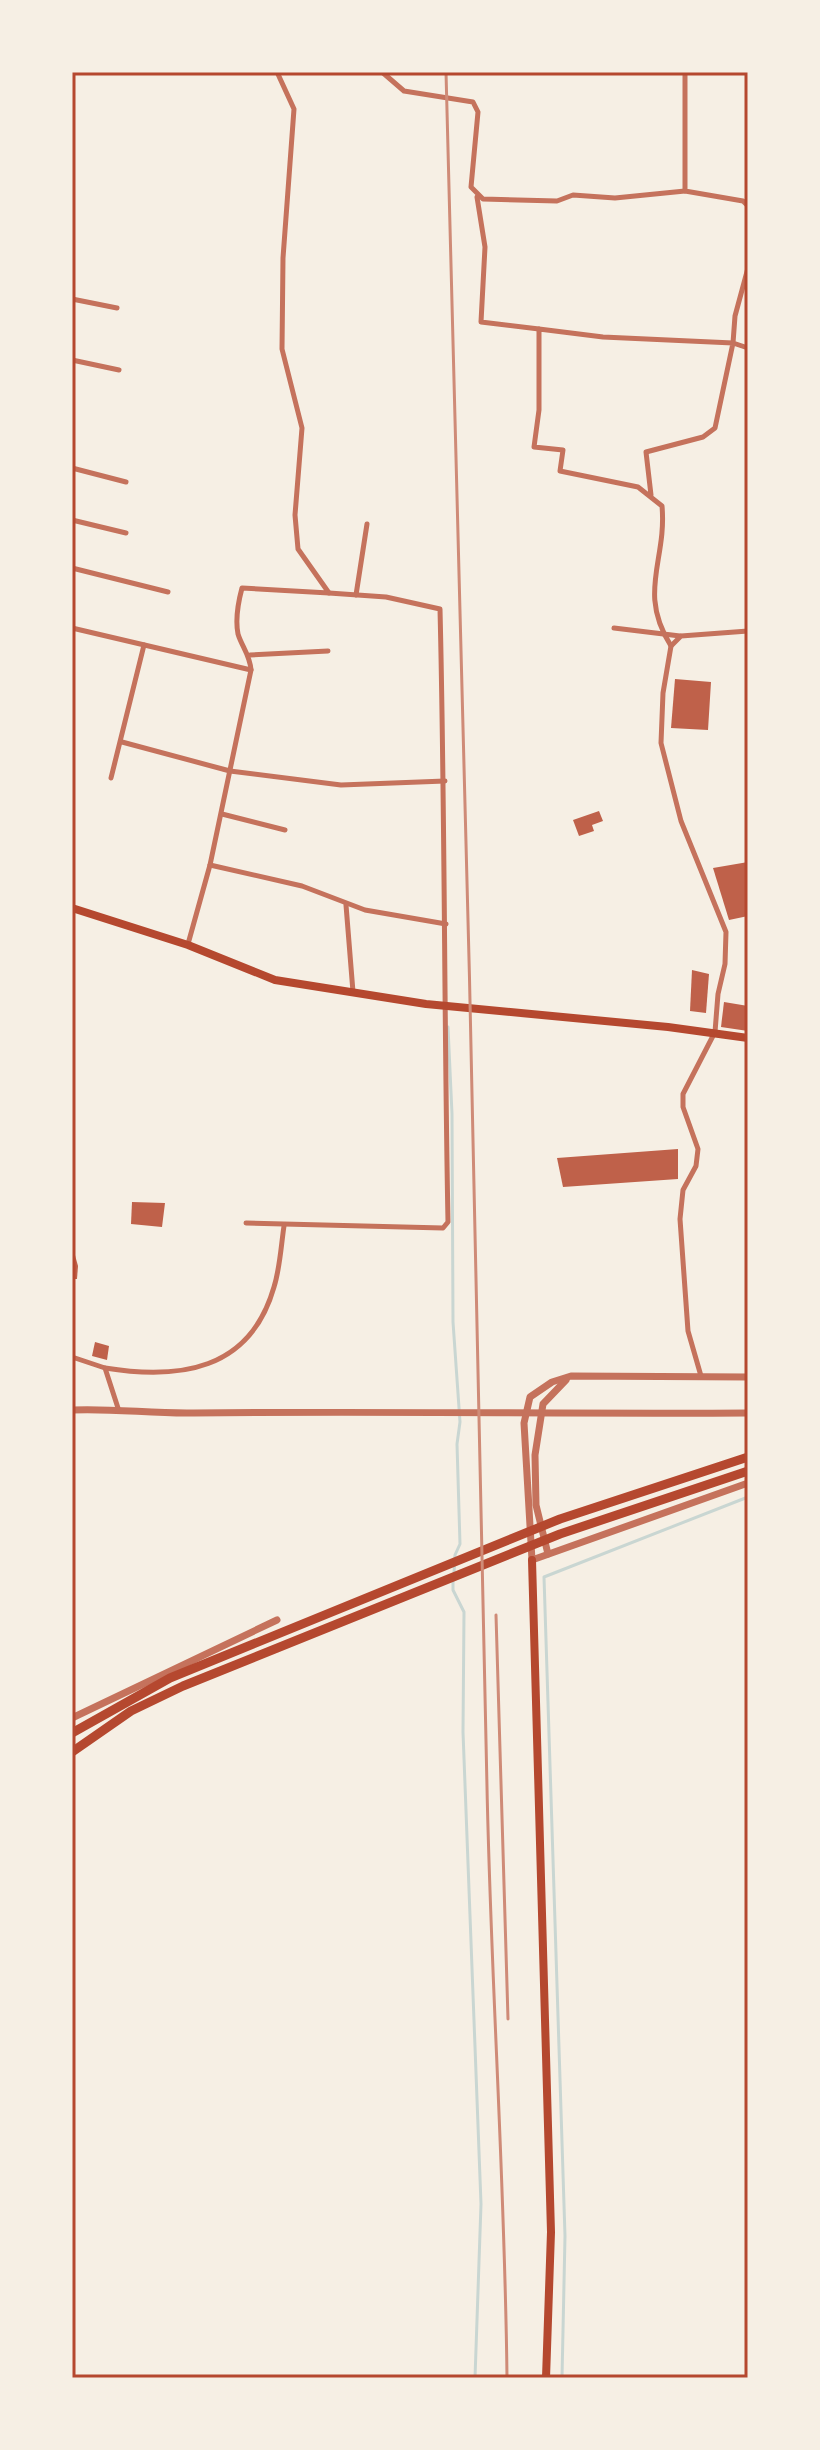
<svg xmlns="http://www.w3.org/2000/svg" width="820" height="2450" viewBox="0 0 820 2450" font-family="'Fira Sans Condensed',sans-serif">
<rect width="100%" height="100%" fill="#f6efe4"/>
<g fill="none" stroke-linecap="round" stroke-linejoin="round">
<!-- stream -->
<g stroke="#c9d6d2" stroke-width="3">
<polyline points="448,1027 452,1114 453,1322 460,1422 457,1444 460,1544 455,1555 454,1573"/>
<polyline points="453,1581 453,1590 464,1612 463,1732 481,2204 475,2378"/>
<polyline points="562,2378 565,2236 544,1577 748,1497"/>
</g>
</g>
<!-- building -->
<g fill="#bf614a">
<polygon points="675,679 711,682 708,730 671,728"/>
<polygon points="599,811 603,821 592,825 594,831 579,836 573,820"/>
<polygon points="748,862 748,916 729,920 713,868"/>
<polygon points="692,970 709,974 706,1013 690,1011"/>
<polygon points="724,1002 748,1006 748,1031 721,1027"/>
<polygon points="678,1149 678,1179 563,1187 557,1158"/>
<polygon points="132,1202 165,1203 162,1227 131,1224"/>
<polygon points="73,1248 78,1266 77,1279 72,1279"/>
<polygon points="95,1342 109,1346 107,1360 92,1356"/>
</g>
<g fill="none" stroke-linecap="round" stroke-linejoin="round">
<!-- minor -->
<g stroke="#c5725c" stroke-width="5">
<polyline points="382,72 404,91 473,102 478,112 471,187 483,199 557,201 573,195 615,198 685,191"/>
<polyline points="685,72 685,191 743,201 748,206"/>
<polyline points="477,197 485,247 481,322 539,329"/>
<polyline points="748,268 735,316 733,343 748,348"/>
<polyline points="72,299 117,308"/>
<polyline points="72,360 119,370"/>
<polyline points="72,468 126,482"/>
<path d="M651,495L646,452L703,437L715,428L733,343L603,337L539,329V410L534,447L563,450L560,471L638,487L662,506C667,561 637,592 671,646"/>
<polyline points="72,520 126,533"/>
<polyline points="72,568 168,592"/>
<polyline points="356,595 367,524"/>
<polyline points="72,628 251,670"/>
<polyline points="614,628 680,636"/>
<polyline points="250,655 328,651"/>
<polyline points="122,742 230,771 341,785 445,781"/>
<polyline points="111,778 144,645"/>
<polyline points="222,814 285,830"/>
<polyline points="210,865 302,886 365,910 446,924"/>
<polyline points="346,905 353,992"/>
<path d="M188,944L210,865L251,670C250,655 242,647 238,634C235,619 238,603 242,588L329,593L298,549L295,515L302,428L282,349L283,258L294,109L277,72"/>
<path d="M246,1223L443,1228L448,1222C444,1017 445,814 440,609L386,597L329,593"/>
<polyline points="72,1357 105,1368 118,1408"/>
<path d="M105,1368C179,1380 250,1371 274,1287C280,1268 281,1246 284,1226"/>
<polyline points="701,1376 688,1331 680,1219 683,1190 696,1166 698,1149 683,1107 683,1094 715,1032 718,994 725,964 726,932 681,821 661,743 663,693 671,646 681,636 748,631"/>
</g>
<!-- tertiary -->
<g stroke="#c5725c" stroke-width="7">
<polyline points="748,1377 571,1376 552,1382 530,1397 524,1423 532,1560 748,1483"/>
<path d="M72,1410C113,1408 153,1414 194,1413C378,1411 563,1414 748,1413"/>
<polyline points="548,1554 536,1505 535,1455 543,1404 566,1380"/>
<polyline points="72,1718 277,1620"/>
</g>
<!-- secondary -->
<g stroke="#b5482f" stroke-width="8">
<polyline points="72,908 188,945 275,980 426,1004 668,1027 748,1038"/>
<polyline points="532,1560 551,2232 546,2378"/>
</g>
<!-- primary -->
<g stroke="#b5482f" stroke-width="9">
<polyline points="72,1733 170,1678 560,1519 748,1457"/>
<polyline points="72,1752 131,1711 183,1686 560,1534 748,1471"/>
</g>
<!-- rail -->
<g stroke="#cf8b77" stroke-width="3">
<path d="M446,72C463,644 475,1215 487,1787C491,1984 505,2181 507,2378"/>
<polyline points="496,1615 508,2019"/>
</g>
</g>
<!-- border -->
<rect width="820" height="2450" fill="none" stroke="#f6efe4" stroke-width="148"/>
<rect x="74" y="74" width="672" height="2302" fill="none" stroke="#b5482f" stroke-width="3"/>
</svg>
